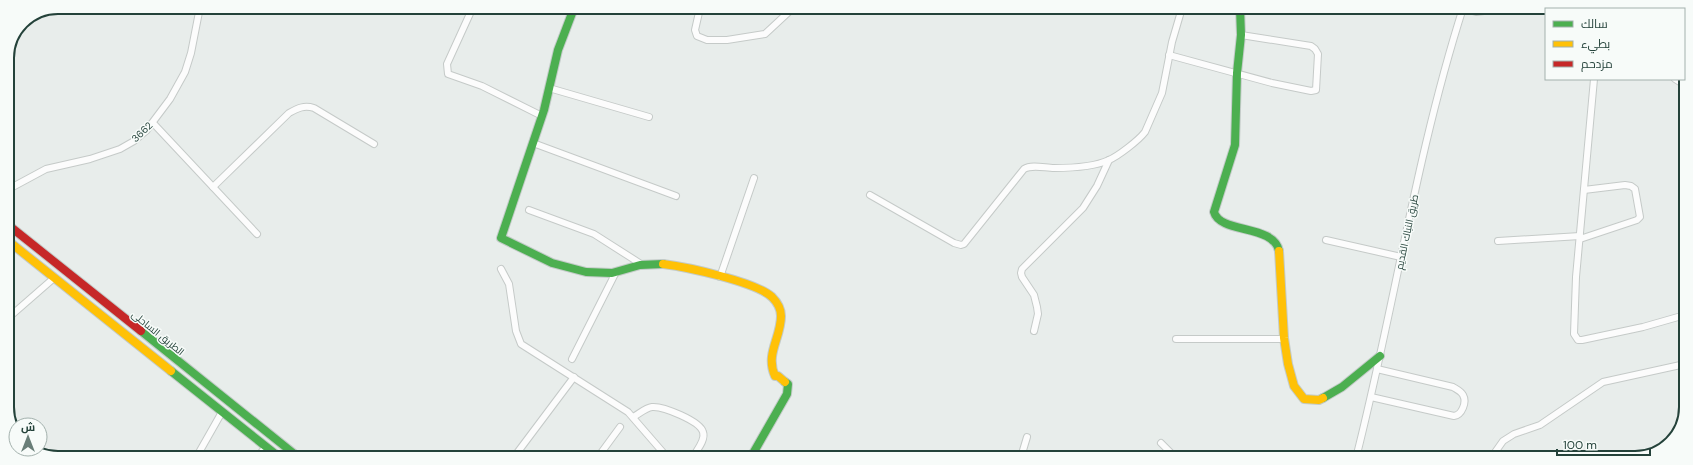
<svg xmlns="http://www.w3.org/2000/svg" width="1693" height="465" viewBox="0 0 1693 465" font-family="'DM Sans',Cairo,sans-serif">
<rect width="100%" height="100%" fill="#e8edeb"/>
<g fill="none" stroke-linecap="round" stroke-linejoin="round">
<defs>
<g id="street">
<polyline points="473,7 447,64 448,74 482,86 542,116"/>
<polyline points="700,8 695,30 697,36 707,40 727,40 765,34 793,8"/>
<polyline points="1462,8 1476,12 1500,9"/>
<polyline points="1601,9 1602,9"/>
<polyline points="1169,55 1272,83 1311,91 1316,90 1318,54 1315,49 1311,46 1241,35"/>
<polyline points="1594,79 1576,277 1574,334 1578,340 1582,340 1643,327 1685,315"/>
<polyline points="1675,79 1686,86"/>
<polyline points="549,88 649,117"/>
<polyline points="153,123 257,234"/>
<polyline points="533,143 676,196"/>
<path d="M213,187L289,113C298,108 304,105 314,108L374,144"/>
<polyline points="7,190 46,169 90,159 120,149 134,141 146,131 170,99 185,72 191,53 200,7"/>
<path d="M870,195L954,243L961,245L964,244L1024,169C1032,164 1045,168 1054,168C1070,168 1094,167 1109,160C1118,156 1138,141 1145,132L1162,93L1172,42L1182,8"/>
<polyline points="529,210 594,234 641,264"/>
<polyline points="1580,239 1637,220 1640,217 1635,189 1631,186 1625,185 1584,190"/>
<polyline points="1326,240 1401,257"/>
<polyline points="1498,241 1580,236"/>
<polyline points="501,269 509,284 516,331 521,344 628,412 667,457"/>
<polyline points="720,277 754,178"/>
<polyline points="7,319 54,278"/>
<polyline points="1034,331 1038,314 1037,307 1034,295 1022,277 1021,273 1022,269 1083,208 1097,186 1109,160"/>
<polyline points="1176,339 1285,339"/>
<polyline points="572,359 616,272"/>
<path d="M1371,397L1454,416C1462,415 1467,402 1463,395C1461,391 1456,389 1453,387L1377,369"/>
<path d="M633,417C639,414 645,408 652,407C663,406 700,421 703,432C706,440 696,451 693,457"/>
<polyline points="1161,443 1176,458"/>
<polyline points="197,456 222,412"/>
<polyline points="257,457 266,447"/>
<polyline points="514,457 574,377"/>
<polyline points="598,457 620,427"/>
<polyline points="1021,457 1027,437"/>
<path d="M1356,458C1394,309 1416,155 1463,8"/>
<polyline points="1491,458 1503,441 1514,434 1540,425 1603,382 1685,364"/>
</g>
<g id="fast">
<polyline points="574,8 558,50 544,110 501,238 552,263 586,272 612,273 640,265 663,264"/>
<path d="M1240,8L1241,35L1237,73L1235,145L1214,212C1220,234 1274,224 1279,251"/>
<polyline points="141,331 298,457"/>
<polyline points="171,371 279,457"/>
<polyline points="1323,398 1342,387 1380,356"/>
<polyline points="751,457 787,394 788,384 785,382"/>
</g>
<g id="slow">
<polyline points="7,240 171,371"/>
<polyline points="1279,251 1284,338 1288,364 1294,386 1304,399 1319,400 1323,398"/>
<path d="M663,264C687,267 756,282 772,297C777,302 781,309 781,316C781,338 765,354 775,376H778L785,382"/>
</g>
<polyline id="jam" points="7,224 141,331"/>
</defs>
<!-- street casing -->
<use href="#street" stroke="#c5cac8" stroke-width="8"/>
<!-- fast casing -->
<use href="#fast" stroke="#c3cbc8" stroke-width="10"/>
<!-- slow casing -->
<use href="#slow" stroke="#c3cbc8" stroke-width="10"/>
<!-- jam casing -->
<use href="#jam" stroke="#c3cbc8" stroke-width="10"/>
<!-- street -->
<use href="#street" stroke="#fcfcfc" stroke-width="6"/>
<!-- fast -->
<use href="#fast" stroke="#4caf50" stroke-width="8"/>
<!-- slow -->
<use href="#slow" stroke="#ffc107" stroke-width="8"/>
<!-- jam -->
<use href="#jam" stroke="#c62828" stroke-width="8"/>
</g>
<g text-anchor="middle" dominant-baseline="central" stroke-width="3" stroke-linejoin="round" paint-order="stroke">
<!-- street labels -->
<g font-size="10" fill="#24423a" stroke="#f7fbf9">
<text transform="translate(142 132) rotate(-44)">3662</text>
<text transform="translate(1407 232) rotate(-78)">طريق النباك القديم</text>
<text transform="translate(158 333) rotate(39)">الطريق الساحلى</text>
</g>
</g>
<!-- crop -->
<path d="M0 0H1693V465H0ZM58 14H1635A44 44 0 0 1 1679 58V407A44 44 0 0 1 1635 451H58A44 44 0 0 1 14 407V58A44 44 0 0 1 58 14Z" fill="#f7fbf9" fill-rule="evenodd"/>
<path fill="none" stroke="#24423a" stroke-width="2" d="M58 14H1635A44 44 0 0 1 1679 58V407A44 44 0 0 1 1635 451H58A44 44 0 0 1 14 407V58A44 44 0 0 1 58 14Z"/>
<!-- legend -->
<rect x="1545" y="8" width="140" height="72" fill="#f7fbf9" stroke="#a3b1ad"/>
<rect x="1553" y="21" width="20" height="6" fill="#4caf50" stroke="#a3b1ad"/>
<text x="1581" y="28" font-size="12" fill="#24423a">سالك</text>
<rect x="1553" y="41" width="20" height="6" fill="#ffc107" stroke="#a3b1ad"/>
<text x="1581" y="48" font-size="12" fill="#24423a">بطيء</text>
<rect x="1553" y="61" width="20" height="6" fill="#c62828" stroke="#a3b1ad"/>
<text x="1581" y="68" font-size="12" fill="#24423a">مزدحم</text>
<!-- north arrow -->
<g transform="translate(28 437)"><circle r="19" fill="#f7fbf9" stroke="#a3b1ad"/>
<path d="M0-3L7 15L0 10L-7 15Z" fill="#697e78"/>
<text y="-6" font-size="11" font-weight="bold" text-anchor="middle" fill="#24423a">ش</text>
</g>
<!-- scale -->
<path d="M1557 449v6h93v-6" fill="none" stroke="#24423a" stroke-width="2"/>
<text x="1563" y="449" font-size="12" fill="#24423a" stroke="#f7fbf9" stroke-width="3" paint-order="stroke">100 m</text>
</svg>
